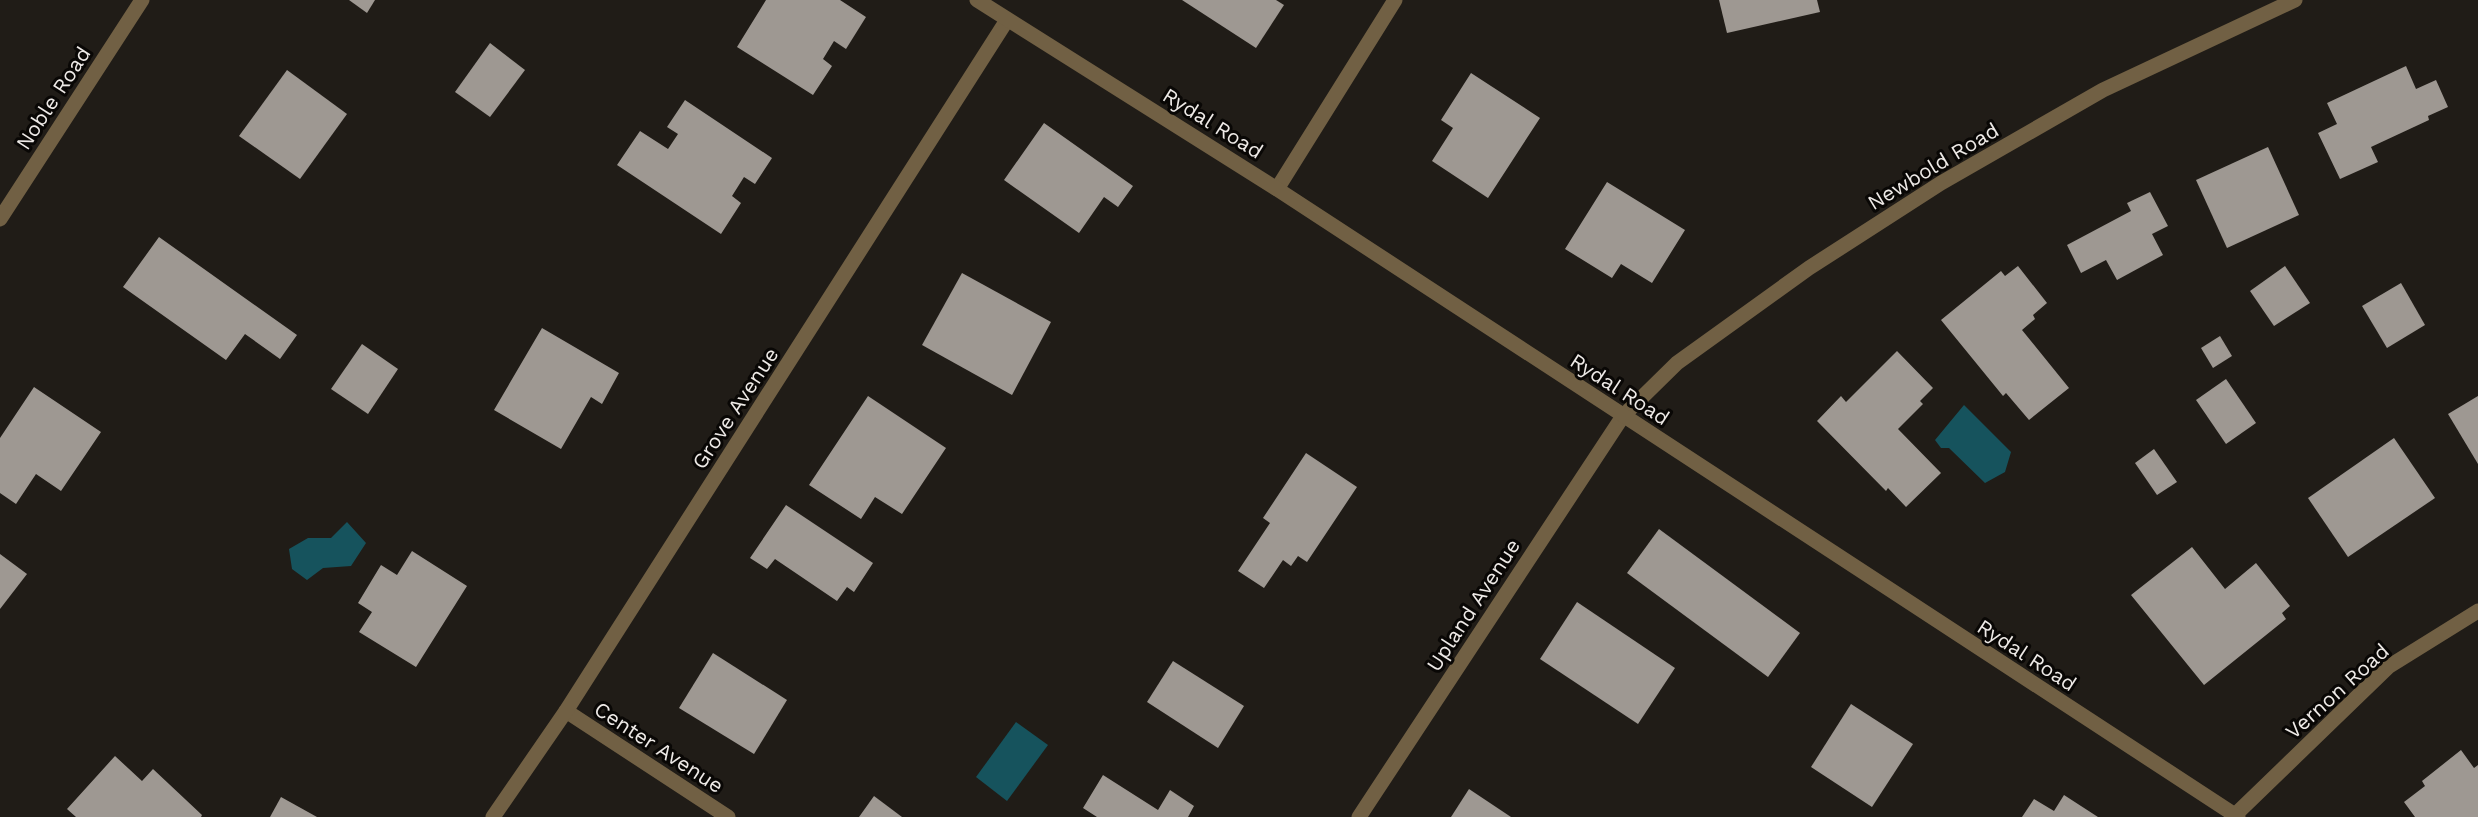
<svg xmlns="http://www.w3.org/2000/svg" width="2478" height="817" viewBox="0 0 2478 817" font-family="'Work Sans',sans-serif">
<rect width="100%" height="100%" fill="#201c17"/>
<!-- water -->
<g fill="#16535d">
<polygon points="1964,405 2011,452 2005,472 1985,483 1949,448 1941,448 1935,440"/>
<polygon points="347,522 366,543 351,566 323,568 307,580 292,569 289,549 308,538 331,538"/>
<polygon points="1016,722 1048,745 1007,801 976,777"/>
</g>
<!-- building -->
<g fill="#9e9892">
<polygon points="349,0 375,0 367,13"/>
<polygon points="766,0 840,0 866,17 846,49 834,41 823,59 832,66 813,95 737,47"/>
<polygon points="1182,0 1276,0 1284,5 1256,48"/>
<polygon points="1719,0 1817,0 1820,12 1727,33"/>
<polygon points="490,43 525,70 490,117 455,92"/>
<polygon points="2406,66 2416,89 2436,80 2448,107 2428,116 2429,120 2371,147 2378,162 2340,179 2318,133 2337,124 2327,103"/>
<polygon points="287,70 347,114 300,179 239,136"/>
<polygon points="1471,73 1540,118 1488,198 1432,161 1453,128 1441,120"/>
<polygon points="685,100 772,158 755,184 744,177 732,196 741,203 721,234 617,165 640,131 668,149 678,134 667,127"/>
<polygon points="1044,123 1133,186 1118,207 1104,197 1079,233 1004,180"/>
<polygon points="2268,147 2299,215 2227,248 2196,180"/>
<polygon points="1607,182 1685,230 1652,283 1621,264 1612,278 1565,249"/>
<polygon points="2150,192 2168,226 2152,234 2163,255 2117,280 2106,260 2081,273 2067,245 2131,211 2127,203"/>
<polygon points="159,237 297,335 280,359 245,334 226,360 123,287"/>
<polygon points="2018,266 2047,303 2033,315 2035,319 2022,330 2069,388 2029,420 2006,393 2003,396 1941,320 2001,271 2005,276"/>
<polygon points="2285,266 2310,303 2274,326 2250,291"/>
<polygon points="962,273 1051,322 1012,395 922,345"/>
<polygon points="2401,283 2425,325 2387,348 2362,306"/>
<polygon points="542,328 619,373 602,404 591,397 561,449 494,410"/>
<polygon points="2220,336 2232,356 2213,368 2201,348"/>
<polygon points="362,344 398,369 368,414 331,389"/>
<polygon points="1897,351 1933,388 1920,401 1923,404 1898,429 1941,473 1906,507 1888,488 1886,491 1817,421 1841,396 1846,402"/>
<polygon points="2226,379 2256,423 2226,444 2196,400"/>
<polygon points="34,387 101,432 61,491 36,474 16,504 0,493 0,438"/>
<polygon points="868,396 946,448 902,514 875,497 861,519 809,485"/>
<polygon points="2478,396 2478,464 2448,414"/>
<polygon points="2394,438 2435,498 2348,557 2308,498"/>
<polygon points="2154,449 2177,482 2157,495 2135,463"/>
<polygon points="1306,453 1357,487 1307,562 1298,556 1291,566 1283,560 1264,588 1238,571 1270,523 1263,518"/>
<polygon points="786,505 873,563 854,592 847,587 837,601 775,559 767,569 750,558"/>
<polygon points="1659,529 1800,633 1768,677 1627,573"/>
<polygon points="2192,547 2225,589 2256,563 2290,606 2282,613 2286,619 2204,685 2131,595"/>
<polygon points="412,551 467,586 416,667 359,632 372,612 358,603 381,565 397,575"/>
<polygon points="0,554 27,574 0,609"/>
<polygon points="1577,602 1675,668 1638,724 1540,659"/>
<polygon points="713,653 787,700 754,754 679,708"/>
<polygon points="1173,661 1244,706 1218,748 1147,702"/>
<polygon points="1851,704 1913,744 1872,807 1811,767"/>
<polygon points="2461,750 2474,768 2478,765 2478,817 2415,817 2404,802 2425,786 2422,781"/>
<polygon points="115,756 142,781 153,769 202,815 201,817 76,817 67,809"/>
<polygon points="1103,775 1158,810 1170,790 1194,806 1188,817 1097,817 1083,808"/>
<polygon points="1469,789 1511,817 1451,817"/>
<polygon points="2064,795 2098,817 2022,817 2034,799 2054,811"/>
<polygon points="874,796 902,817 859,817"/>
<polygon points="281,797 317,817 270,817"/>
</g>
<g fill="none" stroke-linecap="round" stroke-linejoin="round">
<!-- minor -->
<g stroke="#716044" stroke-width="15">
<polyline points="1277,189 1395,0"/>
<polyline points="0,219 142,0"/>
<polyline points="566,711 728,817"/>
<polyline points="493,817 566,711 1007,20"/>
<polyline points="1359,817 1623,416 1677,363 1809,268 1941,183 2103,90 2295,0"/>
<polyline points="2233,817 2388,667 2478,611"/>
</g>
<!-- tertiary -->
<polyline stroke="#716044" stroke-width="15" points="977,0 1277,189 2238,817"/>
</g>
<g text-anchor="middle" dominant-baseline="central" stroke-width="6" stroke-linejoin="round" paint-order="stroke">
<!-- street labels -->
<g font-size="21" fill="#eeeae7" stroke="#090705">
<text transform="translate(53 98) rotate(-57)">Noble Road</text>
<text transform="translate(1213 123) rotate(32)">Rydal Road</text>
<text transform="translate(1933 166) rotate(-31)">Newbold Road</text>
<text transform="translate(1620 389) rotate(33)">Rydal Road</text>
<text transform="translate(735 408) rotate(-57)">Grove Avenue</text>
<text transform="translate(1473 605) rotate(-57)">Upland Avenue</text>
<text transform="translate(2027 655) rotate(33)">Rydal Road</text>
<text transform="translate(2337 691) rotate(-42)">Vernon Road</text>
<text transform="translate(659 747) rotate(33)">Center Avenue</text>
</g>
</g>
</svg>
